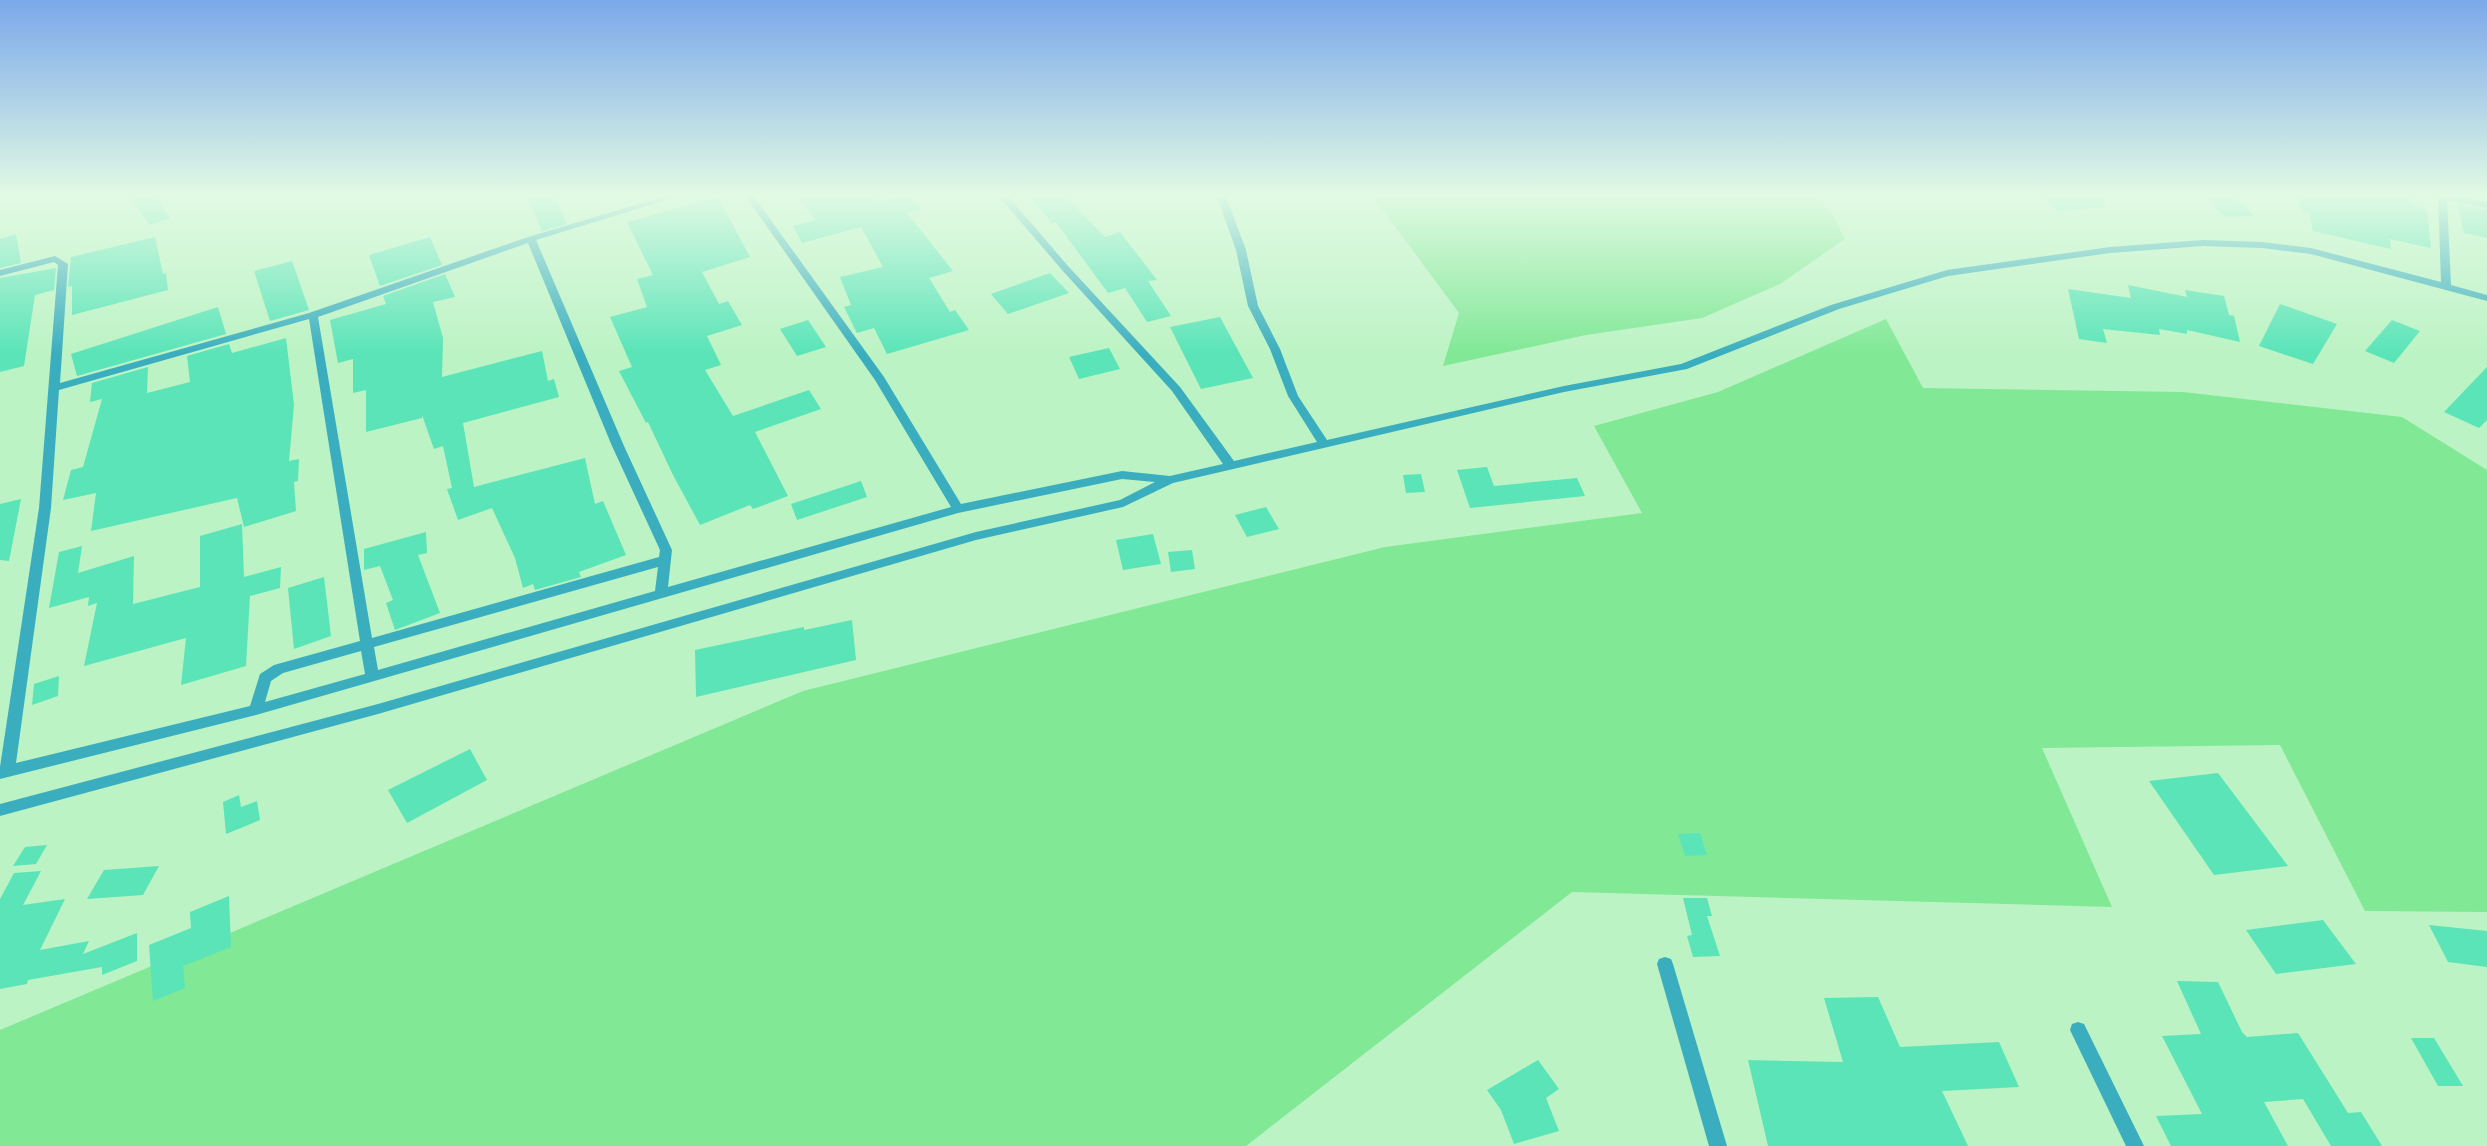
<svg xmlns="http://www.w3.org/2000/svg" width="2487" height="1146" viewBox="0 0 2487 1146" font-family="Roboto,sans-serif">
<rect width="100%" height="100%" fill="#bcf3c4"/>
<!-- green -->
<g fill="#81e896">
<polygon points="1371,194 1815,194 1832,214 1845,239 1780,284 1702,318 1586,335 1443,366 1459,313"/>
<polygon points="1886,319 1923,388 2183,392 2402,417 2487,470 2487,912 2365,911 2280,745 2042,748 2112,907 1572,892 1246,1146 0,1146 0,1030 803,691 1385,547 1642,513 1594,426 1718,392"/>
</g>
<!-- building -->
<g fill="#5ae4b8">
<polygon points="128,194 155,194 170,218 150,225"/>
<polygon points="542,194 553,194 567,224 542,231 528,198"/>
<polygon points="795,194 877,194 878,202 909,194 921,209 907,213 953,271 929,278 950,312 955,310 969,330 887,354 874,328 857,333 844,307 851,305 840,277 883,267 861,227 802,243 793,226 816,220"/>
<polygon points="1028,194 1063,194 1105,237 1120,232 1157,280 1148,281 1171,316 1147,322 1125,288 1108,293 1056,222 1052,223"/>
<polygon points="2041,194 2104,194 2105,207 2057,211"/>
<polygon points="2202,194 2231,194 2254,216 2225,217"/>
<polygon points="2295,194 2410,194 2414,206 2427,209 2431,248 2390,239 2391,249 2313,231 2309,213 2303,212"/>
<polygon points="718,197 750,257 702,272 719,304 728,301 742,325 707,336 721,365 705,370 733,416 809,390 821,409 755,432 788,496 753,509 750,505 700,525 673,475 648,422 646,423 619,371 632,367 610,317 647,307 637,279 653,275 627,222"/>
<polygon points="2457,204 2487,210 2487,238 2464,233"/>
<polygon points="16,234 21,263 0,268 0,239"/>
<polygon points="155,237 163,274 166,273 168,290 72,315 72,286 68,287 71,257"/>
<polygon points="430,237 442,265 380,286 369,255"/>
<polygon points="292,261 309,310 270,321 254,271"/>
<polygon points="56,268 54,290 35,295 24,366 0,372 0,278"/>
<polygon points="1050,273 1069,293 1008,314 991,294"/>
<polygon points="445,274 455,297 433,302 443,338 442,377 542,351 548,381 554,379 559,397 463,423 474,487 585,458 595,504 603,501 626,555 579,572 581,577 535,590 533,584 523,588 515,558 492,508 458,520 447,489 452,488 443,446 434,449 422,415 422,418 366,432 366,390 353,393 353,359 338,363 330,320 386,304 383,296"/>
<polygon points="2128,285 2187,297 2185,290 2224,296 2229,315 2234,316 2240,342 2187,330 2187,334 2159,329 2160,335 2103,329 2107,343 2079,339 2068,289 2131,298"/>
<polygon points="2280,304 2337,324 2313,364 2259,346"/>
<polygon points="218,307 226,334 77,376 71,354"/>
<polygon points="1220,317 1253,378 1201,389 1170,327"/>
<polygon points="808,320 826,347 797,356 780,329"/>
<polygon points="2392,320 2420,331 2394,363 2365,351"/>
<polygon points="286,338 294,405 289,461 299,459 298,481 294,482 296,511 244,527 237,498 91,531 96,493 63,500 71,470 83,467 102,399 90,402 92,383 148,367 147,393 190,382 187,356 229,344 232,353"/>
<polygon points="1109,348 1120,369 1079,379 1069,357"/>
<polygon points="2487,367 2487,420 2479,428 2444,412"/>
<polygon points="1487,467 1494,486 1577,478 1585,496 1470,508 1457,470"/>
<polygon points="1421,474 1425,492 1406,493 1403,475"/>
<polygon points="861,481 867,497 797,520 791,504"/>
<polygon points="21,499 9,561 0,560 0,504"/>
<polygon points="1266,507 1279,529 1247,537 1235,515"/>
<polygon points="242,524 244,577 281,567 280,588 250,596 246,666 181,685 186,638 84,666 97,603 88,606 89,597 49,608 59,552 82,546 78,573 134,556 133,604 200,587 200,536"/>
<polygon points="426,532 427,553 418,555 440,613 395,630 386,603 393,600 380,566 364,570 364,549"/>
<polygon points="1153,534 1161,564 1123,570 1116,540"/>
<polygon points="1192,550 1195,569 1171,572 1168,552"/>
<polygon points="324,577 331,636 294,649 288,588"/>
<polygon points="852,620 856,660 696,697 695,650 804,627 804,630"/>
<polygon points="59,676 58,696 32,705 34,684"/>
<polygon points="470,749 487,780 407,823 388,790"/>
<polygon points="2218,773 2288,866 2214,875 2149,781"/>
<polygon points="239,795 241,807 257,801 260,820 226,834 223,802"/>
<polygon points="1700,833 1707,855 1685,856 1678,834"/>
<polygon points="47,845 36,864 13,866 25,847"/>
<polygon points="159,866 143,895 87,899 104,870"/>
<polygon points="41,871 23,905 65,899 40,950 89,941 83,954 137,933 137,961 102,975 102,967 28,980 27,984 0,989 0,899 14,873"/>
<polygon points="229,896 231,947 183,966 185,988 153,1001 149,945 191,928 190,912"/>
<polygon points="1683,898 1707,898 1712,916 1707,916 1720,956 1693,957 1687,936 1692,935"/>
<polygon points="2323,920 2356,964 2276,974 2246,930"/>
<polygon points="2429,925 2487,931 2487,967 2448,962"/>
<polygon points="2177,981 2218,982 2242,1032 2247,1037 2298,1033 2348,1113 2361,1112 2382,1146 2331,1146 2303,1099 2264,1102 2288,1146 2171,1146 2156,1116 2202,1114 2162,1036 2201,1034"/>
<polygon points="1878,997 1900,1047 1999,1042 2019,1087 1942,1091 1968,1146 1768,1146 1748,1060 1843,1062 1824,998"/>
<polygon points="2411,1038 2434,1038 2463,1086 2438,1086"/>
<polygon points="1538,1060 1559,1089 1546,1098 1559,1131 1514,1144 1501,1110 1487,1090"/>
</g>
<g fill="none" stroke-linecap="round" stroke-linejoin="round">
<!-- minor -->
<g fill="#3aaebe" fill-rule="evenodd">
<path d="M672,194H686L536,240L624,446L672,550L668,587L951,507L875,380L744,194H752L884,377L961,504L1122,471L1170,476L1223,464L1172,391L1062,270L997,194H1006L1068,266L1180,387L1234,461L1317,442L1288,396L1270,349L1248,306L1236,250L1216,194H1225L1246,250L1258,306L1280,349L1298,396L1327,440L1564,386L1681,364L1831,305L1947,270L2110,247L2203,240L2262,242L2311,248L2441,282L2438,194L2487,202V208L2447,200L2451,285L2487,295V301L2311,254L2262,248L2203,246L2110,253L1948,276L1839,309L1687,369L1564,392L1173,483L1123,507L976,540L378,714L0,816V804L378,704L976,532L1120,500L1155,482L1122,479L958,513L256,715L0,779V767L39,508L58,265L54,262L0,276V270L55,256L68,264L60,383L309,313L528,237ZM528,243L612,446L660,550L659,557L372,638L318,317ZM309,319L360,641L274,665L260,674L250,706L16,763L51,508L59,390ZM658,567L655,591L378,670L374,647ZM361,651L365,674L265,702L271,681L283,673Z"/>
<polygon points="1665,957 1671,959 1673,964 1727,1146 1709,1146 1657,964 1659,959"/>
<polygon points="2078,1022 2084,1024 2144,1146 2126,1146 2070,1030 2072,1024"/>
</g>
</g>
<!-- sky -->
<linearGradient id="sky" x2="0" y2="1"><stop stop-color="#7ba8ea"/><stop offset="0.55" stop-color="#e1fae4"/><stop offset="1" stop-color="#e1fae4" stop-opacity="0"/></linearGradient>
<rect width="2487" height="354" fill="url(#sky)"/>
</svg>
